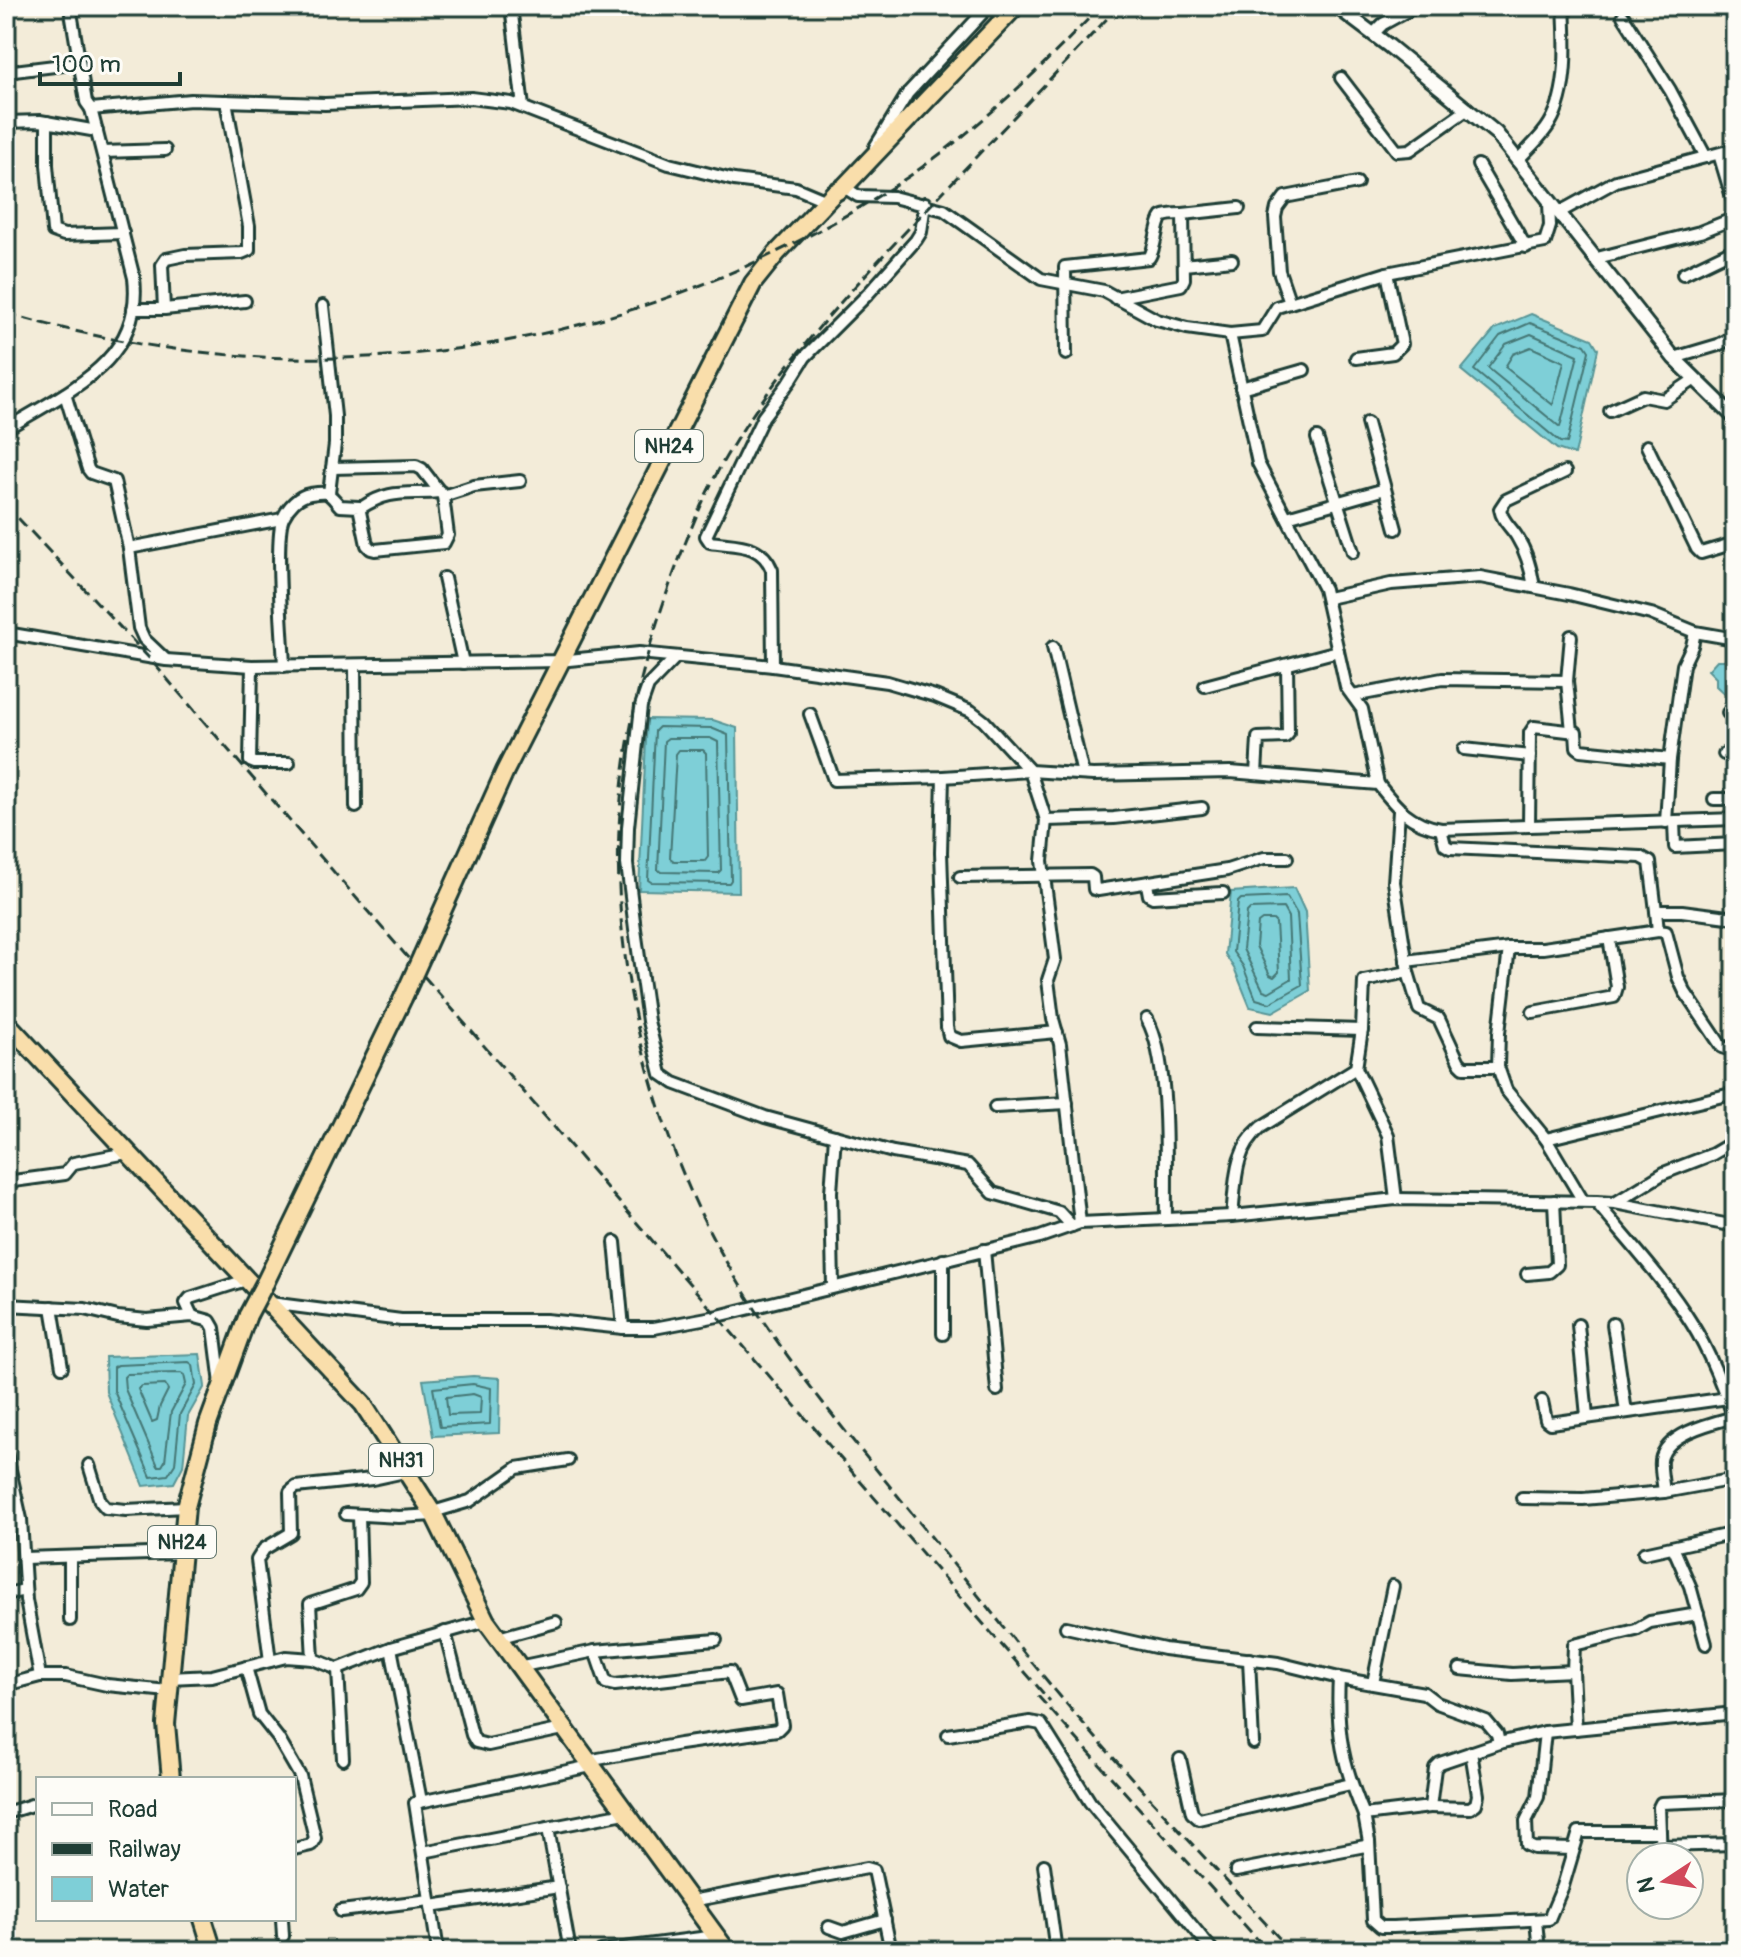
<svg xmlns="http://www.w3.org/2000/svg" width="1741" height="1957" viewBox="0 0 1741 1957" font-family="Pangolin,sans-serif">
<rect width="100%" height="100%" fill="#f3ecd9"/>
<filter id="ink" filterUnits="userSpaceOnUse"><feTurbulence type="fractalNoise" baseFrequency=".0125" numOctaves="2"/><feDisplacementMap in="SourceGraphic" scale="16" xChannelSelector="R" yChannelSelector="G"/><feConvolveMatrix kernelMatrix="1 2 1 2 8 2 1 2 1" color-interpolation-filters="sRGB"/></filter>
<g filter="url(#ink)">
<!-- water -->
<g fill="#7ecfd7" stroke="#589596" stroke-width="2">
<polygon points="1531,314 1592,339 1598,349 1575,455 1557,449 1461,370 1495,329"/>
<polygon points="1717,660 1735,660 1735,698 1729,698 1716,686 1716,678 1708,670"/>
<polygon points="647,719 713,720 737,728 739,892 639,890"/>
<polygon points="1294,888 1305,912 1310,991 1273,1012 1250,1007 1235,970 1225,954 1231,892"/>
<polygon points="200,1354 205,1386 188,1416 183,1466 174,1483 144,1486 106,1392 105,1357"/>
<polygon points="473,1376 500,1378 499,1433 433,1436 423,1380"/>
</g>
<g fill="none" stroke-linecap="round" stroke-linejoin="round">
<!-- shore -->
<g stroke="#457775" stroke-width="2">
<polygon points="1530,323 1585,345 1589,351 1567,443 1560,442 1474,370 1500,336"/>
<polygon points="1531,334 1578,355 1560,427 1488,368 1506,344"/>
<polygon points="1531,347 1564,362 1553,405 1505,367 1513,354"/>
<polygon points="659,727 711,728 728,735 731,880 729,883 651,882 648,880 655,731"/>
<polygon points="668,738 710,738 718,742 721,870 718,873 662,872 658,870 664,741"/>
<polygon points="679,750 703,750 706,753 708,857 705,861 674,861 670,858 676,754"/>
<polygon points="1287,897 1297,914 1302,985 1270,1003 1256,999 1243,966 1233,952 1238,902 1241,899"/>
<polygon points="1283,908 1288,917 1291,979 1269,992 1263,990 1243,949 1247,912 1250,909"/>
<polygon points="1262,920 1273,920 1276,923 1279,972 1274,977 1270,975 1256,946 1258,923"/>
<polygon points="189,1362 193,1365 196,1385 180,1414 175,1464 168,1475 151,1477 114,1391 114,1367 118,1365"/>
<polygon points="181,1373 184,1375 186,1384 171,1412 165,1461 162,1466 158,1466 125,1389 124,1377 127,1374"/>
<polygon points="473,1384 491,1388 490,1424 440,1427 433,1388"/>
<polygon points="165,1385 168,1390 160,1406 157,1420 152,1422 138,1389 142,1386"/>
<polygon points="473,1394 481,1397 480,1414 448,1415 446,1397"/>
</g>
<defs>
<g id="minor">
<polyline points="70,6 86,102 91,109 191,100 325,104 471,98 511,103 669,164 734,180 796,188 827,201"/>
<polyline points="511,6 523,107"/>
<polyline points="1623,16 1670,90 1706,157"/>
<polyline points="1373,34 1383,24 1416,6"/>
<polyline points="6,72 79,63"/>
<polyline points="1341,78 1397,151 1410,150 1468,109"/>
<polyline points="6,122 40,121 97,131"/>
<polyline points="47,122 47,165 53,231 64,235 123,233"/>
<polyline points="875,147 908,93 989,6"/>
<polyline points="103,152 165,150"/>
<polyline points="1719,154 1735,207"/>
<path d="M1517,161C1528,149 1542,137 1550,123C1569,91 1566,42 1564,6"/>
<polyline points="1478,165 1526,247"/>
<polyline points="844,187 858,196 893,197 944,210 1041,279 1104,291 1157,320 1187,328 1230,334 1262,331 1277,307 1387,273 1545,242 1550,226 1549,203"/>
<polyline points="1558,213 1616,181 1735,149"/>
<polyline points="1597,258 1700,232 1735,218"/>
<polyline points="1184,265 1232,260"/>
<polyline points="1683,274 1735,249"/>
<polyline points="1115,298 1181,285 1184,279 1183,214 1239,208"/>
<polyline points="1290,303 1279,271 1275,217 1277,208 1285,197 1357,183"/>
<polyline points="323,306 335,416 335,444 329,493"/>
<polyline points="133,309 164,309 245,301"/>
<polyline points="164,309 162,265 166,259 185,255 242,253 249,250 249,226 226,101"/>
<polyline points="1230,334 1258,463 1324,589 1338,651"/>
<path d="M1066,354L1065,267L1149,258C1156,248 1156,224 1162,217C1166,214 1178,214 1183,214"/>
<polyline points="1356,358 1393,353 1402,344 1387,273"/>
<polyline points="1674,358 1718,345 1735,336"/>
<polyline points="1241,388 1304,370"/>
<polyline points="65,394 88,469 91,473 114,481 129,548"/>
<polyline points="1610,411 1643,396 1664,400 1695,379"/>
<polyline points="1367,423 1396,529"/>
<path d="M6,429C65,392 144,362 134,278L91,109"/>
<polyline points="1317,438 1353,552"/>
<polyline points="1647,446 1697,549 1701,553 1735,543"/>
<polyline points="332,468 416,466 422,469 443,496"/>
<path d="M361,508C390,488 407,495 441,492"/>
<polyline points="1287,517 1385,489"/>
<polyline points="444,578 463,663"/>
<path d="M1534,587C1531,568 1527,553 1517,537C1511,527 1502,521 1500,509L1506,500L1565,472"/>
<polyline points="1328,598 1391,584 1480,577 1569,594 1651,614 1695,632 1735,639"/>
<path d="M6,633L166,660L252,666L559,661L639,653L773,666L887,682L935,696L971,711L984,721L1030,771L1093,775L1230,772L1378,784C1396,807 1410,824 1441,829L1735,819"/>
<polyline points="1571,636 1567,681 1572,731"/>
<polyline points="1053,647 1083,774"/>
<polyline points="676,657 648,686 641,706 628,827 627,864 635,929 648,1021 661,1074 674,1083 765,1117 893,1152 968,1165 993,1193 1059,1212 1072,1226"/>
<polyline points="165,659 144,639 139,628 129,548 282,519"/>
<polyline points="252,666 250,761 255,763 289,763"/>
<path d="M284,666C283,638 274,538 283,518C288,507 298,496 310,494C330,491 327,492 340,506L359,507L367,545L371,549L375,550L444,543L448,535L443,496L474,486L520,481"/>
<polyline points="355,666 356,807"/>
<path d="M773,666L772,570C761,542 736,546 710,542L706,536L763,417L790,381L805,357L867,295L916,240L921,232L925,203"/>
<polyline points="1205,686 1338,651 1346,687 1362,709 1378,784"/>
<polyline points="1353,696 1442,679 1567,681"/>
<polyline points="1728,713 1735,714"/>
<polyline points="810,714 834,780 943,777 1030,771 1046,820 1042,861 1055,959 1048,980 1053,1019 1060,1044 1080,1223"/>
<polyline points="1464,749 1530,756"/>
<polyline points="1724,754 1735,755"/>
<polyline points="1256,774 1258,738 1285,737 1288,734 1287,665"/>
<polyline points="943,777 941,852 947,1027 949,1036 961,1041 1057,1032"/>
<polyline points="1714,799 1735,799"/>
<polyline points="1399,811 1394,882 1408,972 1419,1009 1439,1019 1459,1062 1464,1067 1498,1067"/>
<polyline points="1046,820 1114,818 1202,808"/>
<polyline points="1666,822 1670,759 1683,665 1692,646 1695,632"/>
<polyline points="1674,822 1675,847 1735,844"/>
<polyline points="1529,826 1530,733 1534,727 1576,732 1577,747 1581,750 1670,759"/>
<polyline points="1441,829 1445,845 1450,848 1641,857 1650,862 1656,911"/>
<polyline points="960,877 1090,875 1093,877 1094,889 1098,890 1227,870 1264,858 1287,858"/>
<polyline points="1147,884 1149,895 1153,897 1223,893"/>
<polyline points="1658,931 1666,932 1678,977 1685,992 1722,1047 1735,1051"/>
<polyline points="1406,961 1509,948"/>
<polyline points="1533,1012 1614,997 1617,987 1609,938"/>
<path d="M1147,1019C1171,1063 1165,1167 1166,1219"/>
<polyline points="1257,1027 1362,1030"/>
<polyline points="1356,1068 1388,1135 1396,1199"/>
<polyline points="995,1107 1067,1103"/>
<polyline points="1546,1139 1735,1093"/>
<polyline points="6,1182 65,1174 74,1163 127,1153"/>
<polyline points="1583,1201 1546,1139 1506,1090 1498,1067 1499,1033 1509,948 1543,948 1658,931 1656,911 1682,911 1735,918"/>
<polyline points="1596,1202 1615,1203 1735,1226"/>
<polyline points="1615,1203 1664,1173 1713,1154 1735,1141"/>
<path d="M1232,1216C1236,1182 1233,1151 1261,1127L1356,1068L1362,1030L1364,981L1408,972"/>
<polyline points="615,1242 623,1328"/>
<polyline points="984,1250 997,1390"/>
<polyline points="1527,1274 1549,1272 1557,1265 1554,1201"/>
<polyline points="833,1286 831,1192 835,1136"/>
<path d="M270,1303L401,1320H546L623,1328H654L718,1316L1040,1237L1080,1223L1232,1216L1396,1199L1596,1202C1628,1241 1665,1280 1692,1324C1710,1353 1723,1388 1735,1420"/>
<polyline points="6,1305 85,1309 118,1317 147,1320 192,1316 210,1321 214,1328 221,1384"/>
<polyline points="52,1307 62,1367"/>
<polyline points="192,1316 186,1303 190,1298 246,1280"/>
<polyline points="1613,1324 1626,1412"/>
<polyline points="1578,1325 1587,1416"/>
<polyline points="943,1334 943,1260"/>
<polyline points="1542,1401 1546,1420 1550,1423 1735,1397"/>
<polyline points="6,1452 21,1519 26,1600 40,1676"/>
<polyline points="89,1465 100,1501 106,1508 126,1510 186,1507"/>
<path d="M1664,1492C1663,1482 1660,1470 1661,1460C1666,1433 1712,1423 1734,1417"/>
<polyline points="1522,1498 1583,1499 1664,1492 1735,1479"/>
<polyline points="433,1512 470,1501 517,1468 568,1460"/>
<polyline points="346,1514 399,1517 434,1515"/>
<polyline points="1673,1547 1690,1586 1706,1644"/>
<polyline points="1644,1553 1735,1533"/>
<polyline points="24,1558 181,1553"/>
<polyline points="6,1594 25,1590"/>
<polyline points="70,1620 70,1557"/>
<polyline points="1066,1627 1164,1649 1278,1663 1339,1678"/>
<polyline points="445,1632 472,1735 476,1742 488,1745 563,1729"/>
<polyline points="498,1638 556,1622"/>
<polyline points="391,1648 421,1801"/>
<polyline points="313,1659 310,1604 356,1589 361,1582 359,1515"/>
<polyline points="1249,1659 1253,1743"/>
<polyline points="270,1661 257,1560 264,1549 291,1533 290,1492 296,1487 372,1479 409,1471"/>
<polyline points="246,1667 259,1714 278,1738 300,1776 315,1838 311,1845 294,1849"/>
<polyline points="518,1667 595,1651 716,1640"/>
<polyline points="338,1669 343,1759"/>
<polyline points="1460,1669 1512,1674 1573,1671 1576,1729"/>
<polyline points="1573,1671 1574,1645 1636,1630 1650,1622 1698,1614"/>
<polyline points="169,1678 212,1676 286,1657 313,1659 338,1669 391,1648 486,1621"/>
<polyline points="1373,1683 1393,1586"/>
<polyline points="6,1685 40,1676 66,1676 107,1685 168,1691"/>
<polyline points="1545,1732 1538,1797 1526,1821 1527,1845 1534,1848 1573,1849"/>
<polyline points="948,1735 1030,1722 1041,1724 1090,1802 1213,1951"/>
<polyline points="1180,1759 1192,1813 1199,1819 1351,1784"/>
<polyline points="587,1761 680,1744 777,1730 782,1725 777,1694 741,1700 730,1672 615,1685 606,1683 595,1651"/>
<polyline points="1430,1807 1470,1808 1476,1804 1478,1795 1471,1752"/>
<polyline points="6,1813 38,1803"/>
<path d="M1364,1815C1343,1765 1336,1733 1339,1678L1424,1693L1437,1703L1486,1721L1497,1734L1499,1743"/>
<polyline points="548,1828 570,1951"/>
<polyline points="1369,1842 1373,1920 1381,1927 1393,1927 1549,1919 1563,1886 1579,1832 1660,1832"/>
<polyline points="1661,1846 1735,1844"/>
<polyline points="423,1852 625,1813"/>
<polyline points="1661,1857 1659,1807 1661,1803 1735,1800"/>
<polyline points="1044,1865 1056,1951"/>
<polyline points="1236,1871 1365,1846 1369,1842 1364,1815 1430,1807 1435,1768 1440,1763 1499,1743 1545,1732 1735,1713"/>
<polyline points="691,1901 867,1868 874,1870 891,1951"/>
<polyline points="431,1906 559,1887"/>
<polyline points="341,1911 430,1900"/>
<polyline points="282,1919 283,1936"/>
<polyline points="1536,1921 1539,1951"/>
<polyline points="829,1927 843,1932 885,1920"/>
<polyline points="438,1951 415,1803 591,1766"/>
<polyline points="601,1951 716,1936"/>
</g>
<polyline id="tertiary" points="1336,6 1389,46 1496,133 1674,358 1735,418"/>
<g id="trunk">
<polyline points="422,956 505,771 753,283 777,253 834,193 844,187 1016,6"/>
<polyline points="6,1022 363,1404 434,1515 486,1621 727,1951"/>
<polyline points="265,1283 403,998"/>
<polyline points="171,1779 166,1724 186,1507 208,1424 248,1315"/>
<polyline points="203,1919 213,1951"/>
</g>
</defs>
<!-- minor casing -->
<use href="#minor" stroke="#1f3d34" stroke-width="16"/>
<!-- tertiary casing -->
<use href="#tertiary" stroke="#1f3d34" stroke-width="18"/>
<!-- trunk casing -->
<use href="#trunk" stroke="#1f3d34" stroke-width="22"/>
<!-- minor -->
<use href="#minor" stroke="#fdfcf7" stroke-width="10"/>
<!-- tertiary -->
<use href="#tertiary" stroke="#fdfcf7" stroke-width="12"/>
<!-- trunk -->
<use href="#trunk" stroke="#f9deab" stroke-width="16"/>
<!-- rail -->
<g stroke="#1f3d34" stroke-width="3" stroke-dasharray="12 6" stroke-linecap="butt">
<path d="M1119,6C1055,74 990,142 926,210C856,284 786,358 733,445C706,488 687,537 670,584C644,657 625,734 620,812C610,949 647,1110 710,1232C763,1335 842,1427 915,1517C967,1580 1017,1646 1070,1708C1141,1791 1217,1870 1291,1951"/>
<path d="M6,313C314,404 633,357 902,181C976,132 1040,69 1101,6"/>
<polyline points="6,505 149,658 1050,1701"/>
<polyline points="1038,1696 1268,1951"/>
</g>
<defs>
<g id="trunk-bridge">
<polyline points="403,998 422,956"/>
<polyline points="248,1315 265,1283"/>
</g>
</defs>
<!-- trunk-bridge casing -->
<use href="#trunk-bridge" stroke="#1f3d34" stroke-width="22" stroke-linecap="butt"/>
<!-- trunk-bridge -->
<use href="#trunk-bridge" stroke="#f9deab" stroke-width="16"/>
</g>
</g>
<g text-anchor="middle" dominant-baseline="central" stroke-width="8" stroke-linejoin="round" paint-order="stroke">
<!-- shield labels -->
<g fill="#fdfcf7" stroke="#62766e" stroke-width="2">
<rect x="635" y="430" width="68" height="32" rx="6"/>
<rect x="369" y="1444" width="64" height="32" rx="6"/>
<rect x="148" y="1526" width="68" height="32" rx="6"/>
</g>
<g font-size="20" font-weight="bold" fill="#1f3d34">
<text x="669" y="446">NH24</text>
<text x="401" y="1460">NH31</text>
<text x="182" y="1542">NH24</text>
</g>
</g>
<!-- margin -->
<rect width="1741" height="1957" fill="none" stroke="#fdfcf7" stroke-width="32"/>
<rect x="16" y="16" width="1709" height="1925" fill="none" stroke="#1f3d34" stroke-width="3" filter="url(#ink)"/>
<!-- legend -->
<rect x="36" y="1777" width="260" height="144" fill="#fdfcf7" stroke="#a4b0a9" stroke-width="2"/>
<rect x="52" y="1803" width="40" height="12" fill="#fdfcf7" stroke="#a4b0a9" stroke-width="2"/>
<text x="108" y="1817" font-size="24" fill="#1f3d34">Road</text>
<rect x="52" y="1843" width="40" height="12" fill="#1f3d34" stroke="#a4b0a9" stroke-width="2"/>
<text x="108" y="1857" font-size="24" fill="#1f3d34">Railway</text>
<rect x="52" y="1877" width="40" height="24" fill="#7ecfd7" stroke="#a4b0a9" stroke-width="2"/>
<text x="108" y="1897" font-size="24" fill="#1f3d34">Water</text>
<!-- north arrow -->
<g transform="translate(1665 1881) rotate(258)"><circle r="38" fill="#fdfcf7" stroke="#a4b0a9" stroke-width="2"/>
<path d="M0-6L14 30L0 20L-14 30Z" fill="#d1495b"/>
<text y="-12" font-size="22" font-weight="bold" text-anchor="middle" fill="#1f3d34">N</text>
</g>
<!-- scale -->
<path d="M40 72v12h140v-12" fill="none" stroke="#1f3d34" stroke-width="4"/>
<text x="52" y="72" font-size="24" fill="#1f3d34" stroke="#fdfcf7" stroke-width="6" paint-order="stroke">100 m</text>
</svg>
